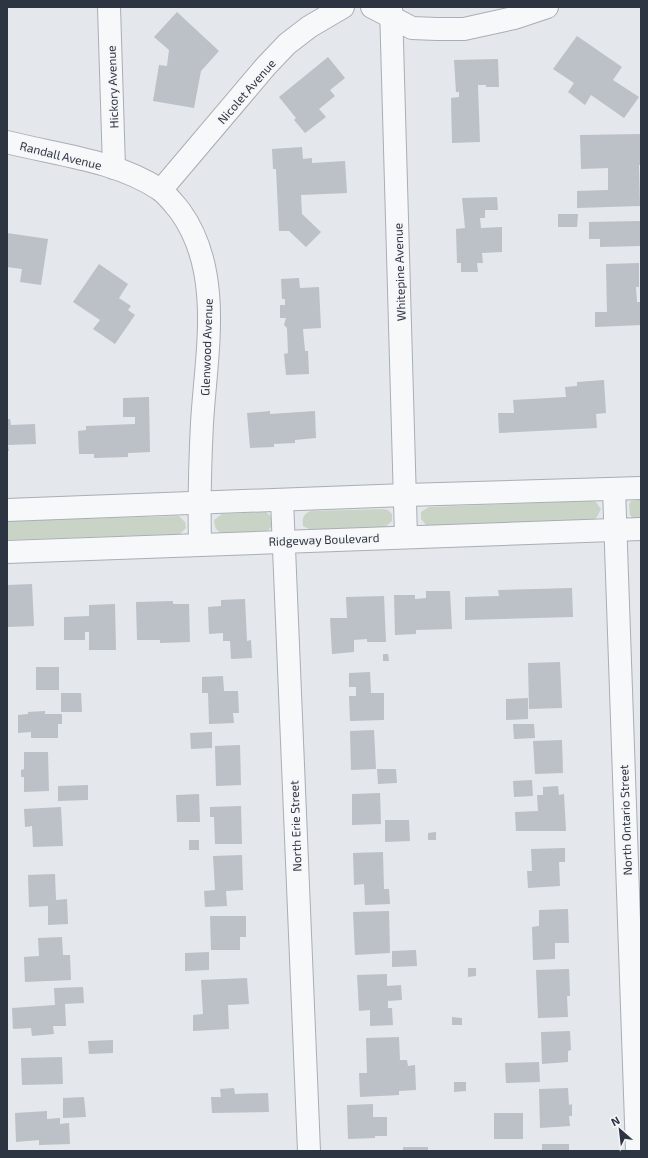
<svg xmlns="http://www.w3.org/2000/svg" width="648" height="1158" viewBox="0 0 648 1158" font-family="'Exo 2',sans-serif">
<rect width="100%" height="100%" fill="#e4e7eb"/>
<!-- green -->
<g fill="#cad4c6">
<polygon points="641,499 641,518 633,518 630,515 629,505 631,501"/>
<polygon points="591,501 596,502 601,509 597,517 592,520 430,526 426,525 421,519 421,512 429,507"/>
<path d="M383,509L388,510L392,514V521L384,528L311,530L303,526C302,518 303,514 311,511Z"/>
<path d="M266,512L273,518C273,526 272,528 265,532L223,533C215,531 215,527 214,520L222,514Z"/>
<polygon points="179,516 185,522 186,528 180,534 7,540 7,521"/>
</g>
<!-- building -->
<g fill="#bcc0c7">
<polygon points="177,12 219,51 201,71 194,108 153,101 159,65 167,66 169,50 154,37"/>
<polygon points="577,36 622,67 613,80 639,97 624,118 591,95 585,105 568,92 574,83 553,69"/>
<polygon points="328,57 345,78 330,90 335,96 319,109 326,117 305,133 294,120 296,118 279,97"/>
<polygon points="498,59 499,87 486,87 486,85 478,85 480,142 452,143 451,98 459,97 459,92 456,92 454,60"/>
<polygon points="641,134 641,165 639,165 640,206 577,208 577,191 608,190 608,168 581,169 580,135"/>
<polygon points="302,147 303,159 312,158 312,163 345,161 347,193 301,195 302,214 321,232 306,247 289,231 279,231 276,169 273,169 272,149"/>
<polygon points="497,197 498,210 485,210 485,218 480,218 481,228 502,227 502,252 482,253 483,263 477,263 478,272 461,272 461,263 457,263 456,229 465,228 462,198"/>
<polygon points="558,214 578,214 577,227 558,227"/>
<polygon points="641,221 641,246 600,247 600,239 589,239 589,222"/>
<polygon points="7,233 48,239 41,285 20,282 22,269 7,267"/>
<polygon points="639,263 639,287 636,287 637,302 640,302 641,325 595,327 595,312 607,312 606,264"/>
<polygon points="99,264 128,284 119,298 131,306 128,310 135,315 115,344 93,329 100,320 73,302"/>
<polygon points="299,278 300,288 319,287 321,328 303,329 305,351 308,351 309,374 286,375 284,354 288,353 287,328 284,325 286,318 280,318 280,305 285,305 285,299 282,299 281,279"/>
<polygon points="604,380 606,413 596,414 597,428 499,433 498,413 514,413 513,400 566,397 565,387 577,386 577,382"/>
<polygon points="149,397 150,452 128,453 128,457 94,458 94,454 79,454 78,431 86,430 86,426 135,424 135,417 123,417 123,398"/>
<polygon points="270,411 270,414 315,411 316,438 295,440 295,443 274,444 274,447 250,448 247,413"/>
<polygon points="7,419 10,419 11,425 35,424 36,444 8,445 9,451 7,451"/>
<polygon points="32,584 34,626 7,627 7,585"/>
<polygon points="572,588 573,617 465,620 465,597 499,596 498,590"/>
<polygon points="426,591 450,591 452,629 416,630 416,634 395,635 394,595 415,595 415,599 426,598"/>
<polygon points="384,596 386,642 367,642 367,639 354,640 354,652 332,654 330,618 347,618 346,597"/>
<polygon points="245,599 247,641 251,640 252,658 231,659 230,641 223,641 223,633 209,634 208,607 221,606 221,600"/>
<polygon points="173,601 173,604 189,604 190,642 160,643 160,640 137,640 136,602"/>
<polygon points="115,604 116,650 89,650 89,632 85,632 85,640 64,640 64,617 89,616 89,605"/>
<polygon points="383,654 388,654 389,661 383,661"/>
<polygon points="560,662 562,708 529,709 528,663"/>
<rect x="36" y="667" width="23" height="23"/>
<polygon points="370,672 371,693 384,693 384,720 350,721 349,696 356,696 356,687 349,687 349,673"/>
<polygon points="223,676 224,691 238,691 239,713 233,713 234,723 209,724 208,693 202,693 202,677"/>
<polygon points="61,693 81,693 82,712 61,712"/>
<polygon points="528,698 528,719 506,720 506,699"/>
<polygon points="45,711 45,714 62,714 62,724 58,724 58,738 31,738 31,732 18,733 18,715 28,714 28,712"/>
<polygon points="513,724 534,724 535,738 514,739"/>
<polygon points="374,730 376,769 351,770 350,731"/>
<polygon points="212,732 212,748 191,749 190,733"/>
<polygon points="562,740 563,773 535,774 533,741"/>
<polygon points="240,745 241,785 216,786 215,746"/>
<polygon points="24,752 48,752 49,791 24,792 24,777 21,777 21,770 24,769"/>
<polygon points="377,769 396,769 397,783 378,784"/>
<polygon points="532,780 533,796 514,797 513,781"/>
<polygon points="88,785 88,800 58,801 58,786"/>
<polygon points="558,786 559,795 564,794 566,831 516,831 515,812 538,811 537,795 543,795 543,787"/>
<polygon points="380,793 381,824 352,825 352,794"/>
<polygon points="199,794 200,822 177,822 176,795"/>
<polygon points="241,806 242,844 215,844 214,817 210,817 210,807"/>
<polygon points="61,807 63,846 33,847 32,826 25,827 24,809"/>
<polygon points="385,820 409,820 410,841 385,842"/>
<polygon points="436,832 436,840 428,840 428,833"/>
<rect x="189" y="840" width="10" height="10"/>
<polygon points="565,848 565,862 559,862 560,886 528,888 527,871 532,871 531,849"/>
<polygon points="383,852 384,889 389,889 390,904 365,905 364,884 354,885 353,853"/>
<polygon points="242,855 243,890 226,891 227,906 205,907 204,891 215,890 213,856"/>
<polygon points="55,874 56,900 67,899 68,924 48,925 48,906 29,907 28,875"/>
<polygon points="568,909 569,943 555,943 555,959 533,960 532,927 539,926 539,910"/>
<polygon points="389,911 390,953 355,955 353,912"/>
<polygon points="210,916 246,916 246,937 240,937 240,950 211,950"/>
<polygon points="62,937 63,955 70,955 71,980 25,982 24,957 39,956 38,938"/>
<polygon points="416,950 417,966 392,967 392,951"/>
<polygon points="209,952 209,970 185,971 185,953"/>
<polygon points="468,968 476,968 476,976 468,977"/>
<polygon points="569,969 570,996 567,996 568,1017 538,1018 536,970"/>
<polygon points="387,974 387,986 401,985 402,1000 388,1001 388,1008 392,1008 393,1025 370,1026 370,1010 359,1011 357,975"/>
<polygon points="247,978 249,1004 228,1005 229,1029 193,1031 193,1015 203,1014 201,980"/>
<polygon points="83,987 84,1003 65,1004 66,1026 53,1026 54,1034 32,1036 31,1028 13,1029 12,1008 55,1005 54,988"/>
<polygon points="452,1017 462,1018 462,1025 452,1025"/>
<polygon points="570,1031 571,1050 568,1051 568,1062 542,1064 541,1032"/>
<polygon points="399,1037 400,1060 407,1060 408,1066 415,1065 416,1090 399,1091 399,1095 360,1097 359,1073 367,1073 366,1038"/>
<polygon points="113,1040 113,1053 89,1054 88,1041"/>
<polygon points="62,1057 63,1084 22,1085 21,1058"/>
<polygon points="539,1062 540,1082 506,1083 505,1063"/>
<polygon points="454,1082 466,1082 466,1091 454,1092"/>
<polygon points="234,1088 235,1094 268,1093 269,1112 212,1113 211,1097 221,1097 220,1089"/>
<polygon points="568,1088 569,1105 572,1104 572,1116 569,1116 570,1126 540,1128 539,1089"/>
<polygon points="84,1097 86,1117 63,1118 63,1098"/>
<polygon points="373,1104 373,1117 387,1117 387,1136 375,1136 375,1138 348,1139 347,1105"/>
<polygon points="47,1111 47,1119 60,1118 60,1124 69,1123 70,1144 39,1145 39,1140 16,1142 15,1113"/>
<rect x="494" y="1113" width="29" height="26"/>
<rect x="542" y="1144" width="27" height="7"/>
<rect x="403" y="1147" width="25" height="4"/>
</g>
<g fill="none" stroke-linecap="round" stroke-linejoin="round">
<defs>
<g id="street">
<polyline points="109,7 114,168"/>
<polyline points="372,7 412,28 437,29 464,29 514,18 547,7"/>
<polyline points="391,7 406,537"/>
<path d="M7,142C57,155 115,160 159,189C167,194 174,204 180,211C224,272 206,354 202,423C200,463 199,504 200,544"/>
<polyline points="161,190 266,66 287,44 309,27 343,7"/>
<polyline points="614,489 637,1151"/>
<polyline points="282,500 309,1151"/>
<polyline points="7,510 405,495 641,488"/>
<polyline points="7,552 641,529"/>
</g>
</defs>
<!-- street casing -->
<use href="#street" stroke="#a9aeb5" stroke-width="24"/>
<!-- street -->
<use href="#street" stroke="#f7f8f9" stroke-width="22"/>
</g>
<g text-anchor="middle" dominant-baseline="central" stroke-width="3" stroke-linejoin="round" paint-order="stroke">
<!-- street labels -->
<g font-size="12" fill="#2d3542" stroke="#f4f6f8">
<text transform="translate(112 87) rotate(-92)">Hickory Avenue</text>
<text transform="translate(246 91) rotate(-49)">Nicolet Avenue</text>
<text transform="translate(61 155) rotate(14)">Randall Avenue</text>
<text transform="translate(399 272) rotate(-92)">Whitepine Avenue</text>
<text transform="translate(206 347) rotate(-88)">Glenwood Avenue</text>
<text transform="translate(324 539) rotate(-2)">Ridgeway Boulevard</text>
<text transform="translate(625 820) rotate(-92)">North Ontario Street</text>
<text transform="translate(295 826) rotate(-92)">North Erie Street</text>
</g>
</g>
<!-- border -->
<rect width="648" height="1158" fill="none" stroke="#2d3542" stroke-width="16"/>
<!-- north arrow -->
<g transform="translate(620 1130) rotate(332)" stroke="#f4f6f8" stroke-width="3" paint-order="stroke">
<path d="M0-3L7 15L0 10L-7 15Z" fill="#2d3542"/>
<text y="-6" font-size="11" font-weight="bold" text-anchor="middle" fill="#2d3542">N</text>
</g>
</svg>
